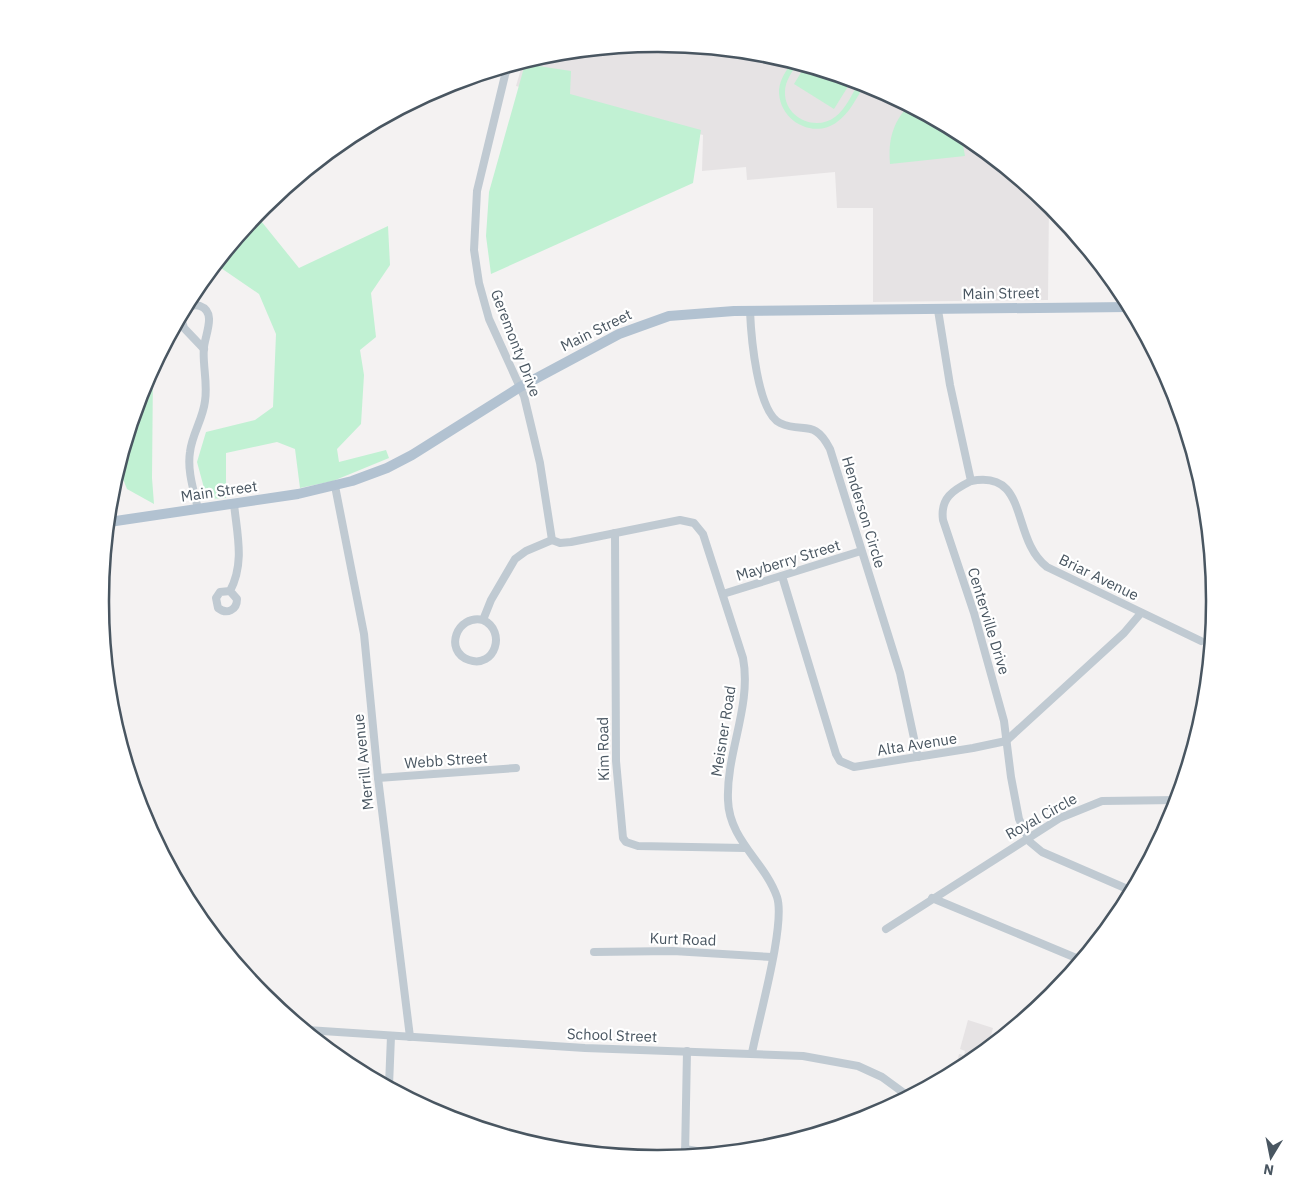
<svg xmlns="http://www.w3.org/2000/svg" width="1316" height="1202" viewBox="0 0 1316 1202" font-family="'IBM Plex Sans',sans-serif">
<rect width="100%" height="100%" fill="#f4f2f2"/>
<!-- education -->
<g fill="#e6e3e4">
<polygon points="658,44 767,55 872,86 968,138 1049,205 1048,300 873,302 873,208 837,208 835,172 747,180 746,167 702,171 703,135 516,86 523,62 550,54"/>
<polygon points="968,1020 993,1028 988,1047 980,1054 976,1053 974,1059 959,1069 956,1067 959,1054 964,1055 965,1051 960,1049"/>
</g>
<!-- green -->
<g fill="#c1f1d3">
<path d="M792,62L797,64C792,72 785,81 785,92C784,117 815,132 835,117C846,109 852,94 859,82L865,84C857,97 850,113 837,122C813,140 778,120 779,90C780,79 786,71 792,62Z"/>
<polygon points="525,64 571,71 570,94 701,130 693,183 491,274 486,236 489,192"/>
<polygon points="805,66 852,80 834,109 794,84"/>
<path d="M908,106L961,134L965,156L890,164C888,141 892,124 908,106Z"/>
<polygon points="257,216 299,268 388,226 390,265 371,293 376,337 360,350 364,375 361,424 337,449 339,462 386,450 389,458 333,481 300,488 295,449 277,442 226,453 226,498 207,499 197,462 206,432 255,420 273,407 276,334 259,294 221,268 214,267"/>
<polygon points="153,370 152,478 154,504 127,489 119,469 143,387"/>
</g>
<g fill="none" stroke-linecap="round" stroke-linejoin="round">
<!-- minor -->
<g stroke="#c0cad2" stroke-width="8">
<polyline points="507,67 477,191 474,250 479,283 489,319 524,396 540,463 552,540"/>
<path d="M186,309C190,306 195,304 200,306C217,312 205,335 204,347C202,363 208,382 205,401C203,419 192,434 190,452C187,471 194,491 198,509"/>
<path d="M938,310L950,385L971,481C953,490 940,498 943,520L974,613L1004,721L1011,777L1019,819L1030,842L1042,852L1132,891"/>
<path d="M750,311C751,335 757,412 780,423C804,434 814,418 830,449L900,673L918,757"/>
<polyline points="181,318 184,328 204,349"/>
<path d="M971,481C1030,469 1010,539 1047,567L1201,641"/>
<polyline points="335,486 364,634 378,778 410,1037"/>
<polyline points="615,533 616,761 623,838 626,842 638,846 745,848"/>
<path d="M552,540L560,543L571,542L680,520L694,523L703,534L743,658C752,706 726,753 728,800C729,840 765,862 777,897C786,924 758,1021 752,1053"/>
<polyline points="782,576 836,754 840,761 854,767 973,748 1006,741 1124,633 1141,613"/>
<path d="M230,591L237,599C237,610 227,615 218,608L216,598L220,592L230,591C245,563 237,534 234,504"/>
<polyline points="723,594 861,551"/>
<path d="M483,620C457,614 443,651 469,660C495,669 507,631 483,620L491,600L515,559L526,551L552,540"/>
<polyline points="378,778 516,768"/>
<polyline points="932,898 1081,960"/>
<polyline points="886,929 1060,818 1102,801 1177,800"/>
<polyline points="594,952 673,951 772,957"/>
<polyline points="307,1030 585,1048 803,1056 858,1066 882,1077 908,1096"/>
<polyline points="389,1086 391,1036"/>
<polyline points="685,1149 708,1153"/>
<polyline points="685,1156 687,1051"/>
</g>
<!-- major -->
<polyline stroke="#b2c2d1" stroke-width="10" points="109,522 298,494 352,481 387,468 412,455 520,387 619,334 669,316 734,311 1129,307"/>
</g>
<g text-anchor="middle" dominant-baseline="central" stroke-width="4.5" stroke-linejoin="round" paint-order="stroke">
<!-- street labels -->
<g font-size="15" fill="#495661" stroke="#fff">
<text transform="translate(1001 293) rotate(-1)">Main Street</text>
<text transform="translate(596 330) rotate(-26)">Main Street</text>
<text transform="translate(516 343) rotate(69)">Geremonty Drive</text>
<text transform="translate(219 491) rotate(-8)">Main Street</text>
<text transform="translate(864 512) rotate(73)">Henderson Circle</text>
<text transform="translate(788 560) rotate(-17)">Mayberry Street</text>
<text transform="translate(1099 577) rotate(26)">Briar Avenue</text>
<text transform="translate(989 621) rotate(73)">Centerville Drive</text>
<text transform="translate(723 731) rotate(-81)">Meisner Road</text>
<text transform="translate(917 744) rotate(-9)">Alta Avenue</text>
<text transform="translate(603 749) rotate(-91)">Kim Road</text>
<text transform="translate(446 760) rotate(-4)">Webb Street</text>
<text transform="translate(363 762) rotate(-96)">Merrill Avenue</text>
<text transform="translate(1041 816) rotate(-29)">Royal Circle</text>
<text transform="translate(683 939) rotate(2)">Kurt Road</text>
<text transform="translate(612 1035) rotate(2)">School Street</text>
</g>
</g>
<!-- crop -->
<path d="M0 0H1316V1202H0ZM657 52H658A548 548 0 0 1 1206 600V602A548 548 0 0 1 658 1150H657A548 548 0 0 1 109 602V600A548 548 0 0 1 657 52Z" fill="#fff" fill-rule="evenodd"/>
<path fill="none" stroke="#495661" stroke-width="2.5" d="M657 52H658A548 548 0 0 1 1206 600V602A548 548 0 0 1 658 1150H657A548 548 0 0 1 109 602V600A548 548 0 0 1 657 52Z"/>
<!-- north arrow -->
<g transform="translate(1271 1157) rotate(190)" stroke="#ffffff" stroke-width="4" paint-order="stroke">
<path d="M0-4L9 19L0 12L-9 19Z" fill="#495661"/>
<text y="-8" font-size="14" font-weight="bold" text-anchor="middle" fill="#495661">N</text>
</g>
</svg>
